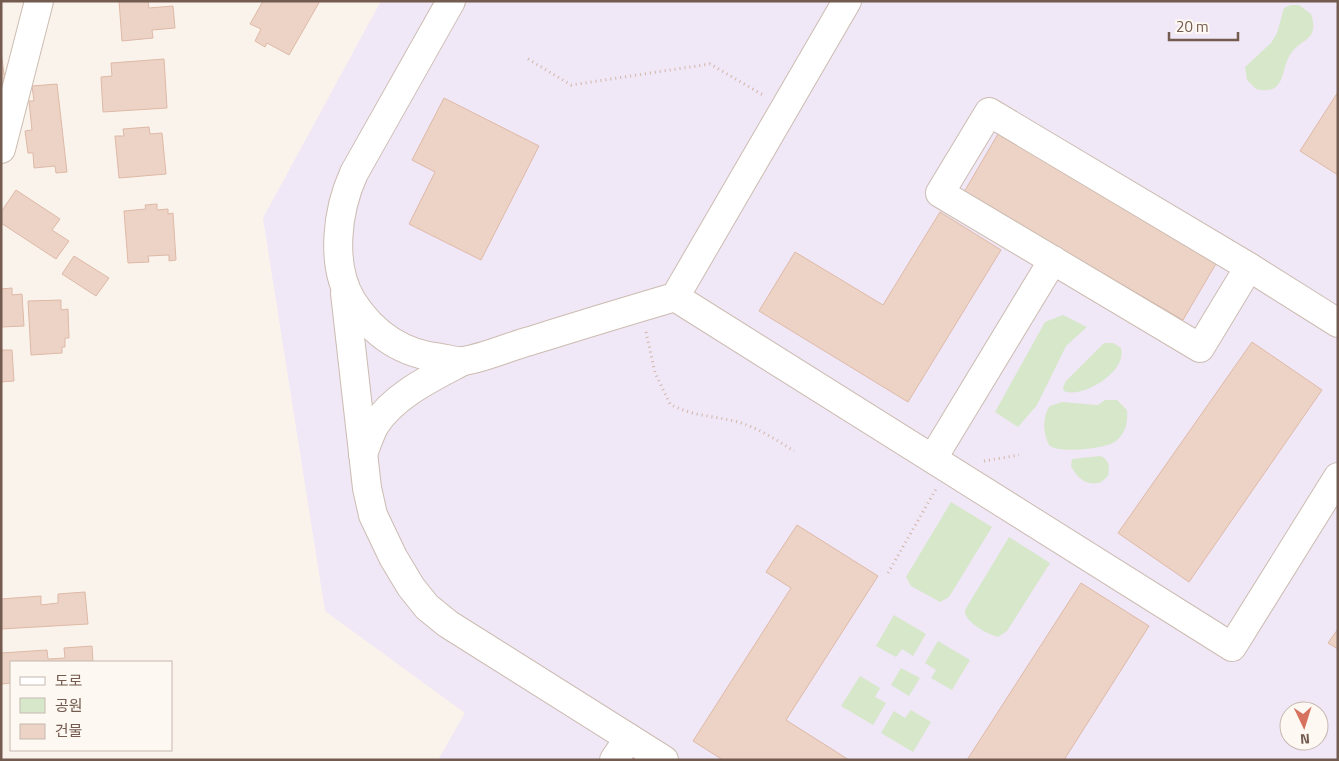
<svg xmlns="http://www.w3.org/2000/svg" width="1339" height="761" viewBox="0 0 1339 761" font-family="'Titillium Web','Noto Sans KR',sans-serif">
<rect width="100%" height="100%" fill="#faf3eb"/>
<!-- education -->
<path fill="#f0e7f7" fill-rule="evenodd" d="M381,1H1338V760H438L465,713L325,611L263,218ZM1289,711H1319V741H1289Z"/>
<!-- green -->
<g fill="#d7e7ca">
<path d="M1291,5H1299L1311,14C1320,42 1300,38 1290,55C1280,71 1286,96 1256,89L1247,80L1245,67L1271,43L1277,33L1284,8Z"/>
<polygon points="1063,315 1087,327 1066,346 1037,405 1018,427 995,412 1045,322"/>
<path d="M1104,343H1113L1121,348C1128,372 1081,399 1064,391L1063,387L1066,381Z"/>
<path d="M1105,400H1117L1127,410C1128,422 1126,433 1116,441C1106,449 1058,454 1049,445C1043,434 1042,416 1050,406L1062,402L1098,405Z"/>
<path d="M1100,456C1109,459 1110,467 1108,476L1101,482C1087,487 1077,478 1071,466L1072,459Z"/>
<polygon points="951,502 992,527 949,597 940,602 911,586 906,577"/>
<path d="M1009,537L1050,563L1007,631L998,637C987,634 964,622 965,610Z"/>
<polygon points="894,615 926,634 913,656 902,649 896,657 876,646"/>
<polygon points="938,641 970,660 952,690 931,678 936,670 925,663"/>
<polygon points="901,668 920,678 909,696 891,685"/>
<polygon points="860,676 880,688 875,697 886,703 873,725 841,706"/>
<polygon points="911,710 931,722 913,752 881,733 894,711 905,718"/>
</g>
<!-- building -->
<g fill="#edd3c5" stroke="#deb9a7">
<polygon points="119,1 148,1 149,8 173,6 175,28 152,30 153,38 122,41"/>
<polygon points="263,1 320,1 289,55 267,43 265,47 255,41 261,29 250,24"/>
<polygon points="1,52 4,74 9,75 1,96"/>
<polygon points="164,59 167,108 103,112 101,77 112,76 111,63"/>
<polygon points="57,84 67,172 56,173 55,166 34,168 33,153 28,153 25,131 32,130 29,101 34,101 32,86"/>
<polygon points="1338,92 1338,175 1300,151"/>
<polygon points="444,98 539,146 481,260 409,224 435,172 412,160"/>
<polygon points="149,127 150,134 162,133 166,174 119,178 115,136 124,136 123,129"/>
<polygon points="998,134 1217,262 1183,320 964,192"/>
<polygon points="16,190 60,219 52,230 69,241 56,259 1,223 1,212"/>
<polygon points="157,204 157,210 168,209 168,214 173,213 176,260 169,261 169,255 148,256 149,262 128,263 124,211 146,209 145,205"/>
<polygon points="940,212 1001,250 908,402 759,311 795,252 883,305"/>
<polygon points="74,256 109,278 96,296 62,274"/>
<polygon points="12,288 12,295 22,294 24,326 1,327 1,289"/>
<polygon points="61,300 61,310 68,309 69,338 65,338 65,347 62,347 62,353 31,355 28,301"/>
<polygon points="1252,342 1322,390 1189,582 1118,533"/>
<polygon points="1,344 2,350 12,350 14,381 1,382"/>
<polygon points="797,525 878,576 786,720 849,760 723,760 693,741 791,588 766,572"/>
<polygon points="1081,583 1149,626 1064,760 967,760"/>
<polygon points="85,592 88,624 1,629 1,599 41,596 41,605 58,603 58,594"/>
<polygon points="1338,629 1338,649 1328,643"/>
<polygon points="92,646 93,662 11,662 11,683 1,684 1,653 47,650 48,659 65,658 64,648"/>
</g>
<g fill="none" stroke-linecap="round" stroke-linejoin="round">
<defs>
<g id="minor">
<path d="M451,1L354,173C337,210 330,265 352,301C373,334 402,354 441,358C448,359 457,362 464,361C486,357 508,347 530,341C578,326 627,311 675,297L847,1"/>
<polygon points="989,112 1249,267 1200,348 940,193"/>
<polyline points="1,149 39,1"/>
<polyline points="1249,267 1338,323"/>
<polyline points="345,293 367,488 373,515 393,557 411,587 427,607 448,624 664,760"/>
<polyline points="675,297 1232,647 1338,477"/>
<path d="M363,454C367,444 370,434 375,425C394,395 433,377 463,361"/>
<polyline points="933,458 1053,260"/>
<polyline points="614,760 629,738"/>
</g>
</defs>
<!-- minor casing -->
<use href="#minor" stroke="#ccbcb1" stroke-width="30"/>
<!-- path -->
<g stroke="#d2b6a8" stroke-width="3" stroke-dasharray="1 4" stroke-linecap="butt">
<polyline points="528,59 571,85 710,64 763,95"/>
<path d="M646,332L655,373L670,404C691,416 715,416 738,422C758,428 777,440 794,451"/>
<polyline points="984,461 1019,455"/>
<polyline points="888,573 936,489"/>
</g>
<!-- minor -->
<use href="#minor" stroke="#fff" stroke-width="28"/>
</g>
<!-- border -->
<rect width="1339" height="761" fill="none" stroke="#735b50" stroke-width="5"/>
<!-- legend -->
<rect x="10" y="661" width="162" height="90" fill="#fdf8f1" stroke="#c6b9b1"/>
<rect x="20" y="677" width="25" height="8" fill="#ffffff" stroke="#c6b9b1"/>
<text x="55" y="686" font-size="15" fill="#735b50">도로</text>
<rect x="20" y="698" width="25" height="15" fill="#d7e7ca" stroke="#c6b9b1"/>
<text x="55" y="711" font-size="15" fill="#735b50">공원</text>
<rect x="20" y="724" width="25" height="15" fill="#edd3c5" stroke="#c6b9b1"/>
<text x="55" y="736" font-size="15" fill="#735b50">건물</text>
<!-- north arrow -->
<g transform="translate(1304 726) rotate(176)"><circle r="24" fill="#fdf8f1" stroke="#c6b9b1"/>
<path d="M0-4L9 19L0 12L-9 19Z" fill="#d6725e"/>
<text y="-8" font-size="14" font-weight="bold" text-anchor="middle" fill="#735b50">N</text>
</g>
<!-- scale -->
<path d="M1169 32v8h69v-8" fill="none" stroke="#735b50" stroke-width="2.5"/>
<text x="1176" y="32" font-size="15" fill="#735b50" stroke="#fdf8f1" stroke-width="4" paint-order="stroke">20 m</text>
</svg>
